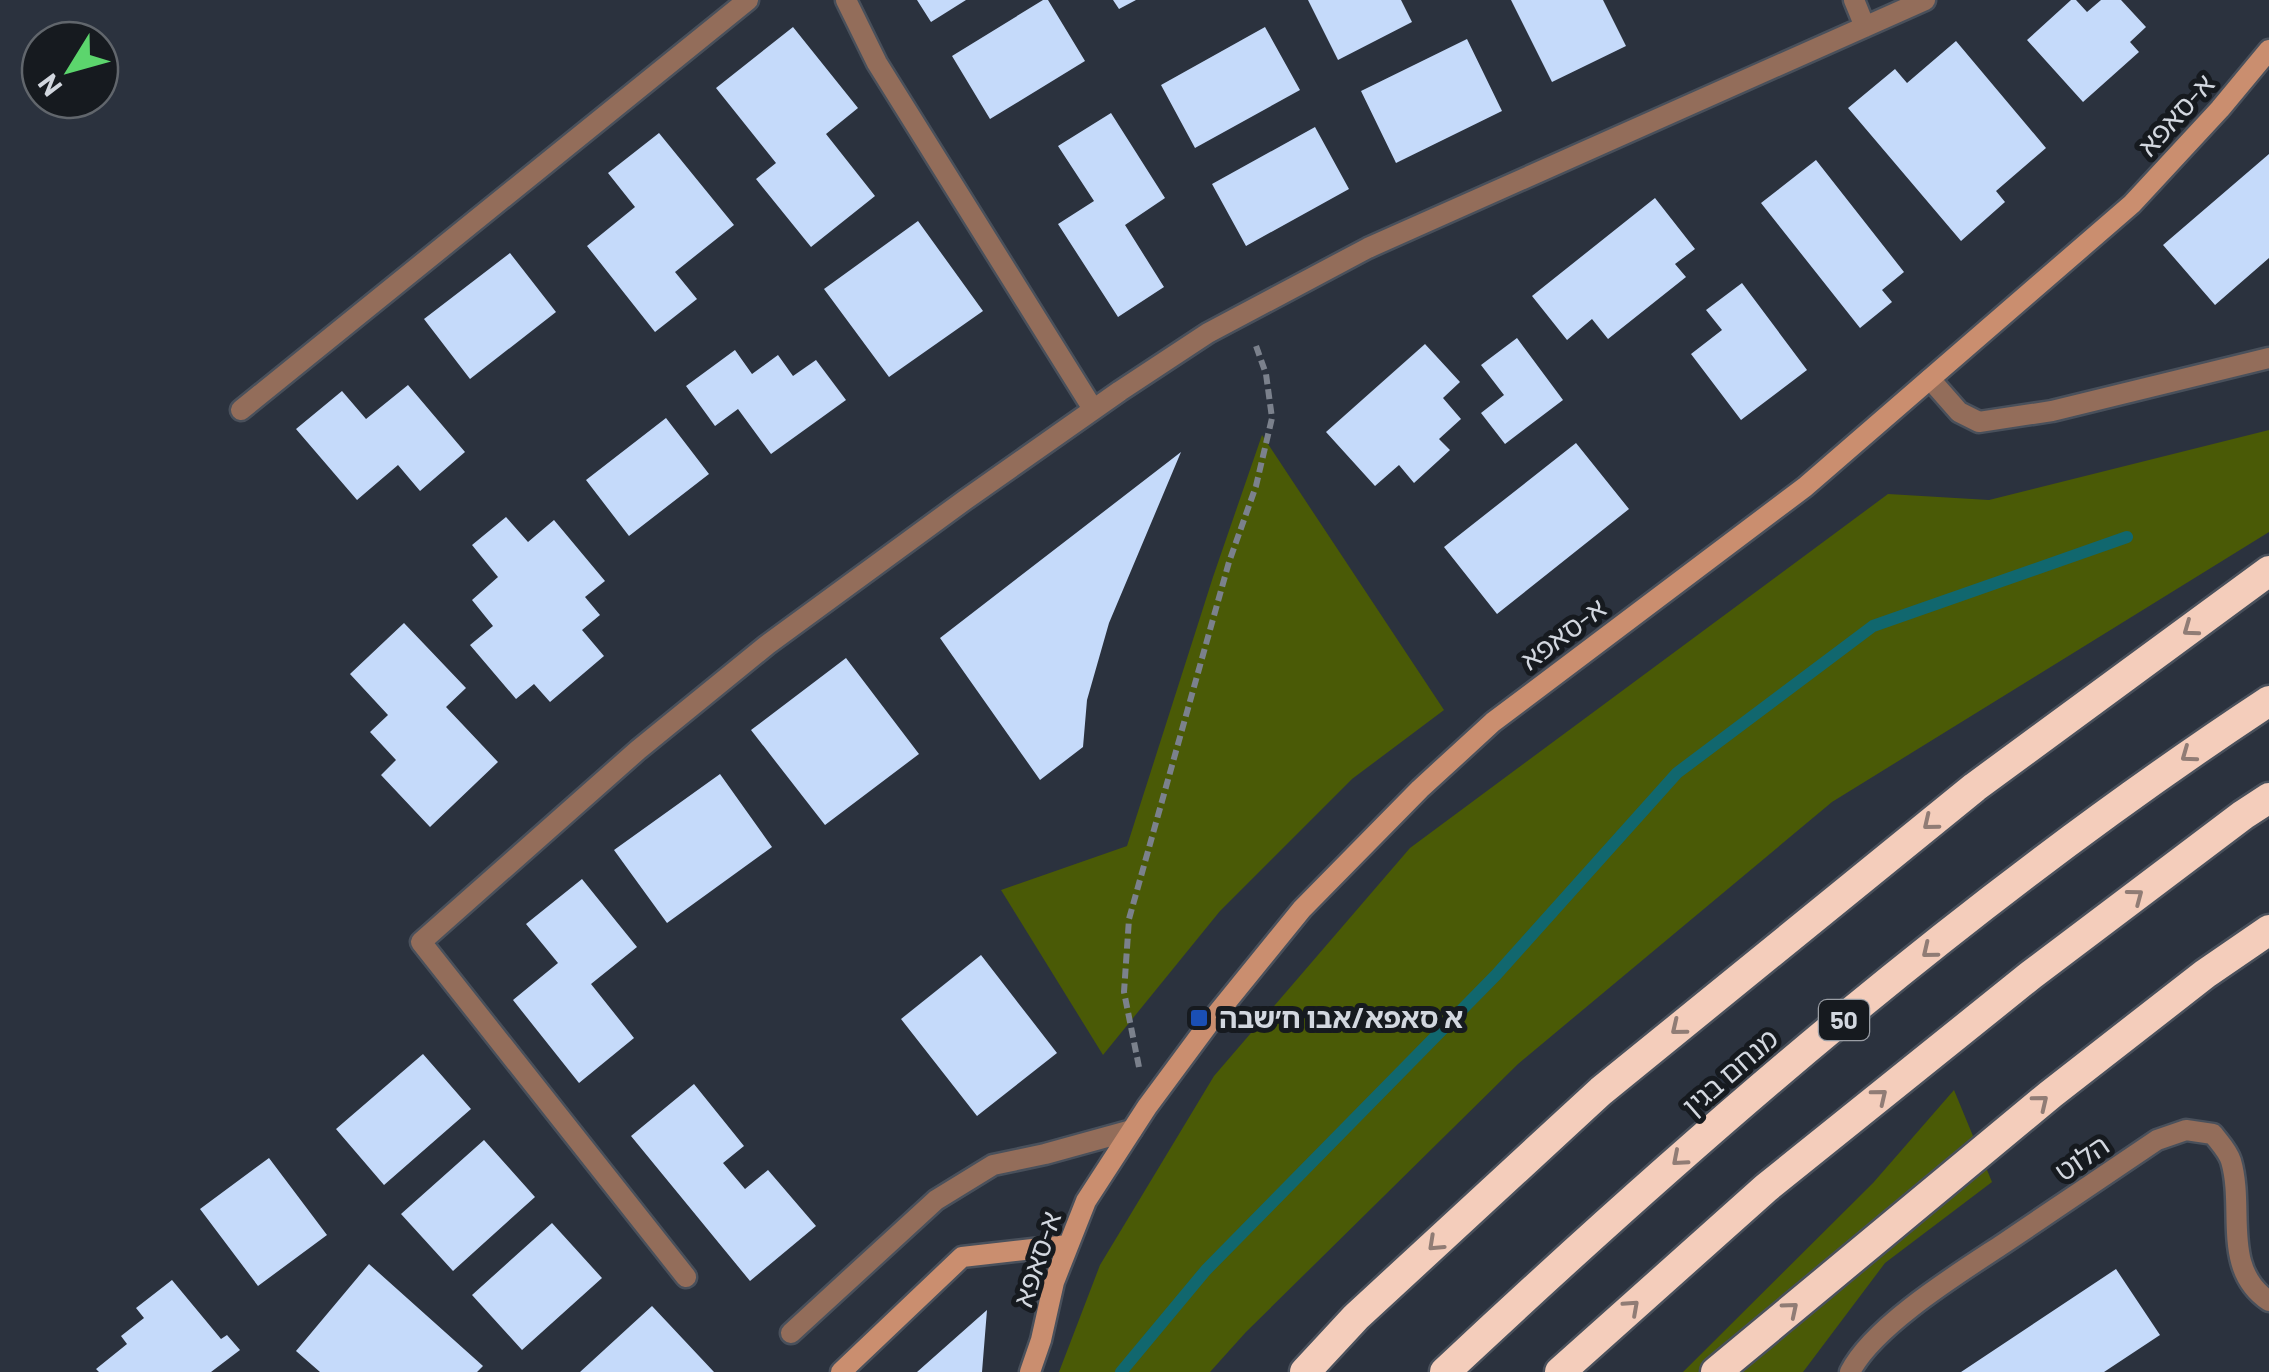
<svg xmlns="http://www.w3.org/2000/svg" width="2269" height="1372" font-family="Barlow,'Noto Sans Hebrew',sans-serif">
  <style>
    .green { fill: #4a5a06 }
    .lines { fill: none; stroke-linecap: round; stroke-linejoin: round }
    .stream { stroke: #11676e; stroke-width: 12 }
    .building { fill: #c5dafa }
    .lane-casing { stroke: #49505b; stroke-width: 25 }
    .street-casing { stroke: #49505b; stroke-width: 25 }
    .secondary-casing { stroke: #49505b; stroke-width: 25 }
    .highway-casing { stroke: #49505b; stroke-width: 35 }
    .path { stroke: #7b818c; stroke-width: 6; stroke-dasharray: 10 5; stroke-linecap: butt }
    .lane { stroke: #936d5a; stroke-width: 20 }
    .street { stroke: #936d5a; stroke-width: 20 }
    .secondary { stroke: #ca8e6f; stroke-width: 20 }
    .highway { stroke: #f4cdbb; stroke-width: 30 }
    .oneway { stroke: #907c75 }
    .transit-dot { fill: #1a4fb4; stroke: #161a1f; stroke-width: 4 }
    .labels { text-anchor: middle; stroke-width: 10; stroke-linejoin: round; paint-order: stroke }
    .shield { fill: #161a1f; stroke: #9a9ea5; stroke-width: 2.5 }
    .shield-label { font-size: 25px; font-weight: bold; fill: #d2d7df }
    .street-label { font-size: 28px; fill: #d2d7df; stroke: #161a1f }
    .poi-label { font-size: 28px; font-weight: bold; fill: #d2d7df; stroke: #161a1f; text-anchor: start }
  </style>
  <rect width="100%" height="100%" fill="#2b323e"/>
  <path class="green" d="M2269,430V532L1832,802L1518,1064L1246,1332L1210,1372H1059L1100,1265L1214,1076L1410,848L1888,494L1989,500Z
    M1262,435L1444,710L1352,779L1220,911L1103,1055L1001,890L1127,846L1213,577Z
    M1954,1090L1992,1182L1885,1263L1803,1372H1683L1873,1183Z"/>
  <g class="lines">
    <path class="stream" d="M1121,1372L1206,1270L1496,975L1677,773L1873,626L2127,537"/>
  </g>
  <path class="building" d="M917,0H966L931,22Z
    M1043,0H1048L1085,61L990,119L952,56Z
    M1113,0H1136L1119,9Z
    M1308,0H1401L1412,22L1338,60Z
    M1511,0H1603L1626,46L1552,82Z
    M2071,0H2076L2087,12L2101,0H2121L2146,27L2130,42L2139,52L2083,102L2027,40Z
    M793,27L858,108L826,134L875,196L811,247L756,179L776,163L716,88Z
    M1265,27L1300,90L1195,148L1161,85Z
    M1467,39L1502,111L1396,163L1361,91Z
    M1956,41L2046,148L1996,191L2005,202L1961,241L1848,108L1895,69L1907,83Z
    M1111,113L1165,198L1125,225L1164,287L1118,317L1058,224L1094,201L1058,146Z
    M1315,127L1349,189L1246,246L1212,184Z
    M659,133L734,225L675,272L697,299L655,332L587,246L635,207L608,173Z
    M2269,154V258L2215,305L2163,245Z
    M1816,160L1904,272L1882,290L1892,302L1860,328L1761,203Z
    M1655,198L1695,249L1675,264L1686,277L1608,339L1592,319L1567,340L1532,296Z
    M918,221L983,311L889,377L824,289Z
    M510,253L556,312L470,379L424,319Z
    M1742,283L1807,370L1741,420L1691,354L1722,330L1706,310Z
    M1517,338L1563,400L1505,444L1481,413L1504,395L1481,365Z
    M1425,344L1460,382L1443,398L1461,419L1439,439L1450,450L1414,483L1399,465L1375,486L1326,432Z
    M735,350L752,374L778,355L793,376L816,360L846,400L771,454L738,409L715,426L686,386Z
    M408,385L465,452L420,491L398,465L357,500L296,429L342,391L366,419Z
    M666,418L709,474L629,536L586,480Z
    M1576,443L1629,509L1497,614L1444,547Z
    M1181,452L1109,623L1087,700L1083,747L1040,780L940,638Z
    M506,517L528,542L554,520L605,581L585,597L600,615L582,630L604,656L550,702L534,684L516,699L470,645L493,626L472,600L498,577L472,545Z
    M404,623L466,688L446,707L498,762L430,827L381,775L396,760L370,732L388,715L350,674Z
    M846,658L919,754L825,825L751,730Z
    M720,774L772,847L667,923L614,850Z
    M582,879L637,947L591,984L634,1038L579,1083L513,1000L558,963L526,924Z
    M981,955L1057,1053L977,1116L901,1019Z
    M423,1054L471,1109L384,1185L336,1129Z
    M694,1084L744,1146L723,1163L745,1189L768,1170L816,1226L750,1281L631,1136Z
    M484,1140L535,1197L453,1271L401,1214Z
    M269,1158L327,1235L258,1286L200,1209Z
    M552,1223L602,1278L522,1350L472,1295Z
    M369,1264L483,1366L477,1372H320L296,1351Z
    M2116,1269L2160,1335L2104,1372H1961Z
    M172,1280L221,1339L227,1335L240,1350L211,1372H99L96,1369L127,1344L121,1336L144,1318L136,1308Z
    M652,1306L714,1372H580Z
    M987,1310L982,1372H917Z"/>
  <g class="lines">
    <defs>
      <path id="lane" d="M791,1333L936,1200L993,1165L1045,1154L1132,1130"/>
      <path id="street" d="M846,0L877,63L1093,409
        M1854,0L1865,27
        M1930,379L1959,412L1979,422L2052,411L2269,358
        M241,410L748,0
        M686,1277L421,942L638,750L767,645L965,500L1120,391L1208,333L1368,248L1925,0
        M1850,1372C1873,1326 1959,1273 2003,1244C2054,1209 2106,1175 2157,1140L2186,1130L2213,1134C2219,1142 2228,1151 2231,1161C2245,1209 2221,1269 2269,1301"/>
      <path id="secondary" d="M841,1372L962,1257L1068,1245
        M1030,1372L1041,1340L1054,1282L1086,1201L1147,1107L1207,1026L1302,909L1420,789L1493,722L1805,487L2132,204L2220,109L2269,50"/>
      <path id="highway" d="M1305,1372L1356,1317L1601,1091L1975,787L2269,571
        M1445,1372C1703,1130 1973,896 2269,701
        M1560,1372L1766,1188L2031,975L2243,815L2269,798
        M1716,1372L2051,1094L2205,974L2269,930"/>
    </defs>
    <use href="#lane" class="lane-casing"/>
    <use href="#street" class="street-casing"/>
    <use href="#secondary" class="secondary-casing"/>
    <use href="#highway" class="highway-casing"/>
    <path class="path" d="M1139,1067L1124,992L1129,919L1229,562L1256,486L1272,418L1266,374L1255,343"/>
    <use href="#lane" class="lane"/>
    <use href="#street" class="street"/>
    <use href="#secondary" class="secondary"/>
    <use href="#highway" class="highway"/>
  </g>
  <defs><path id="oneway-chevron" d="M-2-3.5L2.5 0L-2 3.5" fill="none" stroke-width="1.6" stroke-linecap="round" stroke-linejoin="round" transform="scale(2.5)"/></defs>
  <g class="oneway">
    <use href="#oneway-chevron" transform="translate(2190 629) rotate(144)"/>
    <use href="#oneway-chevron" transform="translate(2188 755) rotate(144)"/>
    <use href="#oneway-chevron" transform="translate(1930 823) rotate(141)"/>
    <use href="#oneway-chevron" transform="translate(2136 896) rotate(-37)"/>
    <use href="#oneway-chevron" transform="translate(1929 951) rotate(141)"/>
    <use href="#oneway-chevron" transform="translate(1678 1028) rotate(141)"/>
    <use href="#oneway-chevron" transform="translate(1880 1096) rotate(-39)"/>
    <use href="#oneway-chevron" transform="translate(2041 1102) rotate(-39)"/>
    <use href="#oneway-chevron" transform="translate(1679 1159) rotate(139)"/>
    <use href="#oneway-chevron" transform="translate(1435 1244) rotate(137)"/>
    <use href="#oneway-chevron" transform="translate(1632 1307) rotate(-42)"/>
    <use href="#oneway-chevron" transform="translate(1791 1309) rotate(-40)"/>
  </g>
  <rect class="transit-dot" x="1189" y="1008" width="20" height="20" rx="5"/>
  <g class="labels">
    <rect class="shield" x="1819" y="1000" width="50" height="40" rx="8"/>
    <g class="shield-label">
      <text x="1844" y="1029">50</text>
    </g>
    <g class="street-label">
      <text transform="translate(2176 115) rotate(-48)" y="10">א-סאפא</text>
      <text transform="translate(1563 634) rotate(-37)" y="10">א-סאפא</text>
      <text transform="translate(1730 1072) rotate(-41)" y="10">מנחם בגין</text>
      <text transform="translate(2082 1158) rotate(-34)" y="10">הלוט</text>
      <text transform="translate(1037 1259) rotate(-72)" y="10">א-סאפא</text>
    </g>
    <g class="poi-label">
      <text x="1219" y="1028">א סאפא/אבו ח׳שבה</text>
    </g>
  </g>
  <g transform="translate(70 70) rotate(233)"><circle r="48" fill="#161a1f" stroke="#61666c" stroke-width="2.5"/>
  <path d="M0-8L18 38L0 25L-18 38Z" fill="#5cd56d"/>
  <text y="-15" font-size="28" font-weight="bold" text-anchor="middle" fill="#d2d7df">N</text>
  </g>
</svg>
